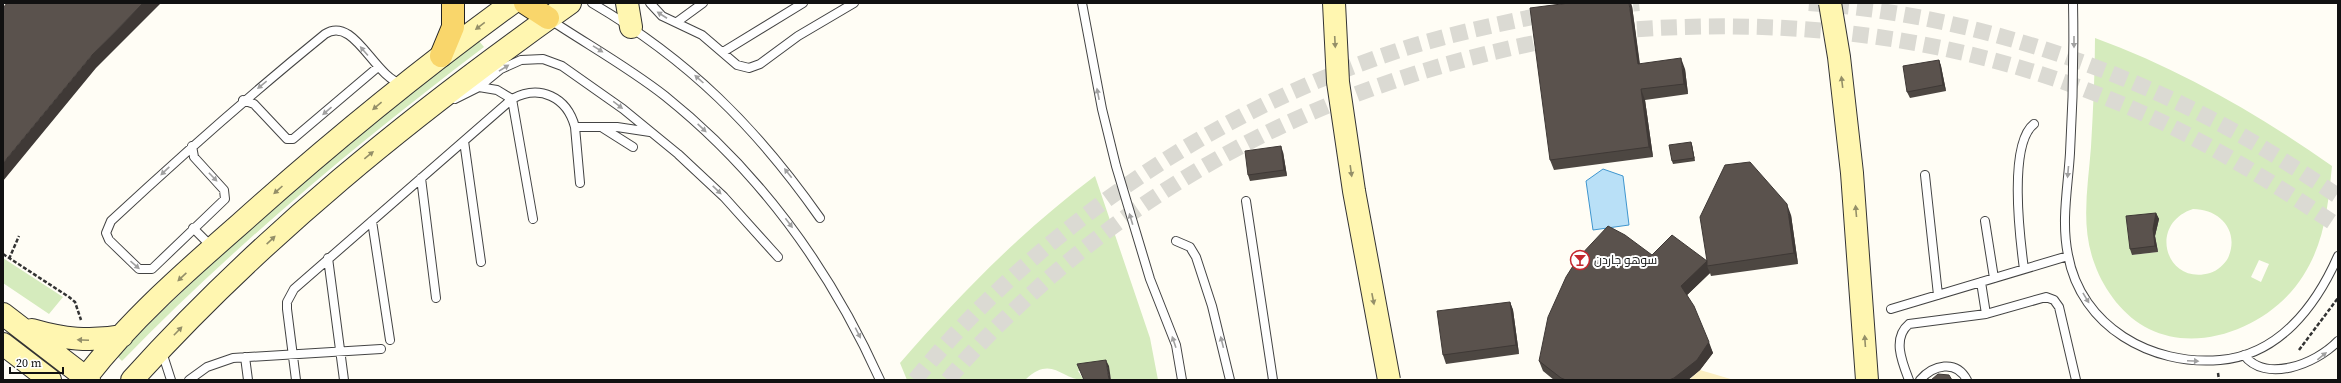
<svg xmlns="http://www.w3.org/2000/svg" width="2341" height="383" font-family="'Source Serif 4',Cairo,serif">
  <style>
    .green { fill: #d5ebbd; fill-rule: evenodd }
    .sand { fill: #fbeec1 }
    .water { fill: #b9e0f7; stroke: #3f96cf }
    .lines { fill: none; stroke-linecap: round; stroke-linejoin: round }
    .street-tunnel { stroke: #dbdad3; stroke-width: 16; stroke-dasharray: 16 8; stroke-linecap: butt }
    .lane-casing { stroke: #444; stroke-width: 10 }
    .secondary-casing { stroke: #333; stroke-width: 24 }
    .primary-casing { stroke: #222; stroke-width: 24 }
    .path { stroke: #333; stroke-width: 2.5; stroke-dasharray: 4 2; stroke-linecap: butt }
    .lane { stroke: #fff; stroke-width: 8 }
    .secondary { stroke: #fff6b0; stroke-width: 22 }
    .primary { stroke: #f9d66b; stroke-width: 22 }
    .secondary-bridge-casing { stroke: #333; stroke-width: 24; stroke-linecap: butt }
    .secondary-bridge { stroke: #fff6b0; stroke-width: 22 }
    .wall { fill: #4d4742 }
    .shaded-wall { fill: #3f3936 }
    .building { fill: #5a524d; stroke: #3f3936 }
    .oneway { fill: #a0a0a0 }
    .oneway2 { fill: #948f68 }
    .labels { text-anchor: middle; stroke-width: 4; stroke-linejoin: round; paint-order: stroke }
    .poi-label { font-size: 12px; fill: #111; stroke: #fff; text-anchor: start }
  </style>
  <rect width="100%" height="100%" fill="#fffdf5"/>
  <path class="green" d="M2095,38C2180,69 2258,114 2332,166C2328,205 2325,242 2303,276C2273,324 2202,355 2149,329C2124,317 2104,290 2095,265C2080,227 2088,187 2091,147C2093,111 2095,74 2095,38ZM2193,209C2220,209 2240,231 2228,258C2225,264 2217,271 2210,273C2166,286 2147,224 2193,209ZM2159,219L2155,236L2158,252L2132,255L2129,223ZM2259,260L2269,264L2261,282L2251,277Z
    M479,41L484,47C356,144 234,246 122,361L117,356C231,240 350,139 479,41Z
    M1095,176L1150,338L1158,380H1111L1108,366L1078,371L1084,380C1061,380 1052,354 1025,380H907L900,363C961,293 1021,232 1095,176Z
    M3,258L63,297L49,314L3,283Z"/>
  <path class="sand" d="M1700,370L1734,380H1689Z"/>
  <path class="water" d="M1603,169L1623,176L1629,225L1593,230L1586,181Z"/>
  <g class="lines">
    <path class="street-tunnel" d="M1809,3C1952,13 2094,57 2219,123C2260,145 2299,170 2338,196
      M1609,6L1639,3
      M1613,31C1806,15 1986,39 2162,122C2224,152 2281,188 2338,226
      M915,380C1042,225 1215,109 1406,48C1454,33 1503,23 1552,13
      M948,380C976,346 1008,315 1040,286C1187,154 1362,75 1555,39"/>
    <defs>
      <path id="lane" d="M592,3C689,60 756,127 820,218
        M650,3L662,16L702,35L737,65L749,68L760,64L798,36L854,3
        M1082,3L1102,109L1116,166L1150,279L1176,345L1182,380
        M2073,3C2074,53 2073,103 2070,153C2068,187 2061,221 2068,255C2081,327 2152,366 2220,360C2279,355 2316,306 2338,256
        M549,19C588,45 628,67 665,96C760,172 830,269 880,380
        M677,22L703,3
        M723,52L803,3
        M479,87L497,90L512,99L533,219
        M455,99L479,87L501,69L521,60L543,59L562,66L623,109L678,154L724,197L778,257
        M243,100L254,104L287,139H293L378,67
        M575,127H617L650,132
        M603,128L633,147
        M464,141L481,262
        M192,146L194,157L224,190L225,199L152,269H139L109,240L106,233L111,221C181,156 251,94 325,34C354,15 374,77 402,84
        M1925,175L1938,295
        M421,178L436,298
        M1246,201L1273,380
        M372,221L390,340
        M1985,221L1994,278
        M193,228L212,247
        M1176,241L1190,247L1196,257L1212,306L1230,380
        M328,258L344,380
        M2024,269C2020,239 2008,144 2034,124
        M1981,282L1986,314
        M1891,309L2068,256
        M162,352L171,380
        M2244,355C2265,383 2315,365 2338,341
        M245,357L248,380
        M189,380L207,367L233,358L381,349
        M296,380L287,309V302L294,289L512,99C540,84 567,97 575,127L580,183
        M1909,380C1902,362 1892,338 1909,324L1986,314L2046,297L2054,300L2059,307L2076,380
        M1920,380C1933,365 1956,359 1967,380"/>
      <path id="secondary" d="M627,3L631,27
        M3,314L89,380
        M32,330C63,339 90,342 122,336
        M3,344L50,380
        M84,380C128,322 185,272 240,224C327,146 417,72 512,3
        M132,380C262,236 412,115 570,3"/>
      <path id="primary" d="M525,3L548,18
        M441,56L453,27V3"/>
    </defs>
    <use href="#lane" class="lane-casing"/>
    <use href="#secondary" class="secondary-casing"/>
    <use href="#primary" class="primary-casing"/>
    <path class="path" d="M3,254L69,297L75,302L81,320
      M9,259L19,236
      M2299,350L2338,298
      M2218,373L2219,380"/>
    <use href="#lane" class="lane"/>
    <use href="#secondary" class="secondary"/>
    <use href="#primary" class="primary"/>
    <defs>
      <path id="secondary-bridge" d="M1334,3L1338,82L1354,191L1389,380
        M1830,3L1839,57L1852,173L1867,380"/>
    </defs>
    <use href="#secondary-bridge" class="secondary-bridge-casing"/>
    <use href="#secondary-bridge" class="secondary-bridge"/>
  </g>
  <path class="wall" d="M1632,6L1640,64L1685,69L1688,94L1645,100L1653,157L1554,170L1550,160Z
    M1939,60L1941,66L1946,91L1910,98L1907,92Z
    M1691,142L1692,145L1695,161L1673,164L1672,161Z
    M1283,152L1287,176L1250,181L1248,175Z
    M2156,213L2159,219L2155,236L2158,252L2132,255L2130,249Z
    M1791,215L1798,264L1711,276L1710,273L1687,295L1713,353L1700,370L1688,380H1554L1543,371L1539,361L1652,255L1707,261Z
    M1510,302L1513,310L1519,354L1446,364L1443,355Z"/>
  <path class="shaded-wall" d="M143,3H161L96,68L3,181V163L92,55Z
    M1629,3H1631L1632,6L1641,75L1638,64Z
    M1681,58L1685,69L1688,94L1684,84Z
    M1939,60L1941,66L1946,91L1943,85Z
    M1641,89L1645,100L1653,157L1649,147Z
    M1691,142L1692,145L1695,161L1694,158Z
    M1281,146L1283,152L1287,176L1284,170Z
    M1787,204L1791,215L1798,264L1794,253Z
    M2156,213L2159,219L2155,236L2158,252L2155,246L2153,229Z
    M1707,261V266L1710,273L1685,297L1681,286Z
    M1510,302L1513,310L1519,354L1516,345Z
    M1709,342L1713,353L1700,370L1688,380H1675L1674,378Z
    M1106,360L1109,366L1111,380H1109Z"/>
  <path class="building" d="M7,3H143L92,55L3,163V8Z
    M1569,3H1629L1638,64L1681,58L1684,84L1641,89L1649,147L1550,160L1530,8Z
    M1939,60L1943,85L1907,92L1903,66Z
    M1691,142L1694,158L1672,161L1669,145Z
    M1281,146L1284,170L1248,175L1245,151Z
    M1750,162L1787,204L1794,253L1707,266V261L1681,286L1694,306L1709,342L1697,360L1674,378L1669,380H1566L1561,378L1539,361L1548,317L1566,277L1578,258L1608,226L1625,235L1652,255L1672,235L1707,261L1700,217L1725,165Z
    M2156,213L2153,229L2155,246L2130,249L2126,216Z
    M1510,302L1516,345L1443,355L1437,311Z
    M1106,360L1109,380H1084L1077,364Z
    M1938,374L1949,375L1952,380H1931Z"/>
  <defs><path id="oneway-solid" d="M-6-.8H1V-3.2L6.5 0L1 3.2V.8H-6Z"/></defs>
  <g class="oneway">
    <use href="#oneway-solid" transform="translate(662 15) rotate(-147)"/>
    <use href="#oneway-solid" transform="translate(2074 42) rotate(90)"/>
    <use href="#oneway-solid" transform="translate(598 49) rotate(32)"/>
    <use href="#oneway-solid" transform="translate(364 51) rotate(-131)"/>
    <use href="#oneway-solid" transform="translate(504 68) rotate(-32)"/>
    <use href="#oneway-solid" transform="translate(699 79) rotate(-138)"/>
    <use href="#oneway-solid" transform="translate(262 85) rotate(141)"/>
    <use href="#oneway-solid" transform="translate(1098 94) rotate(-101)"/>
    <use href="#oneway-solid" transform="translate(618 105) rotate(37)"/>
    <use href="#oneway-solid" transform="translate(327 111) rotate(139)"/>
    <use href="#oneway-solid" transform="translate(702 128) rotate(43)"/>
    <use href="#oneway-solid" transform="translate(165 171) rotate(137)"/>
    <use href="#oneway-solid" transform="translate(2068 172) rotate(95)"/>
    <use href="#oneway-solid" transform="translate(788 173) rotate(-128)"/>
    <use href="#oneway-solid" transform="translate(213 177) rotate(46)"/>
    <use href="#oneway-solid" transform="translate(717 190) rotate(44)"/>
    <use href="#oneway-solid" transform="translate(1131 219) rotate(-107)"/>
    <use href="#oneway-solid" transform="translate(789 223) rotate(53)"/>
    <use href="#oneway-solid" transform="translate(135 265) rotate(41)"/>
    <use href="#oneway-solid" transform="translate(2086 298) rotate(59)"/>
    <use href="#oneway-solid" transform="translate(858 333) rotate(63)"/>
    <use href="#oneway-solid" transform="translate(1174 342) rotate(-109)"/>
    <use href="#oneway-solid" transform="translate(1222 342) rotate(-104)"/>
    <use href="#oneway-solid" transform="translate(2322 356) rotate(-39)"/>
    <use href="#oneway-solid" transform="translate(2193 361) rotate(3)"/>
  </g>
  <g class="oneway2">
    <use href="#oneway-solid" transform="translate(480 26) rotate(143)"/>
    <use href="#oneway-solid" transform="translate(1335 42) rotate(87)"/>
    <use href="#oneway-solid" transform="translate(1842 82) rotate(-97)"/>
    <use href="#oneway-solid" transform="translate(377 106) rotate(140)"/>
    <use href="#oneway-solid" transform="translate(369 155) rotate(-39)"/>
    <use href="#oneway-solid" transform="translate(1351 171) rotate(82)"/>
    <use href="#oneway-solid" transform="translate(278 190) rotate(138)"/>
    <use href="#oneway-solid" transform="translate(1856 211) rotate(-95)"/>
    <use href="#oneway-solid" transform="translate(271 240) rotate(-43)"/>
    <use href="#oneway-solid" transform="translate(182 277) rotate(137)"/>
    <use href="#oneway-solid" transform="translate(1373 299) rotate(79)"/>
    <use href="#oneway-solid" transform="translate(178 331) rotate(-46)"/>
    <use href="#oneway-solid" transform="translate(83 340) rotate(-178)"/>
    <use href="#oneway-solid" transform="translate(1865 341) rotate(-94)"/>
  </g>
  <defs>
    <symbol id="bar-ring" viewBox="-11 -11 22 22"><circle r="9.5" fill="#fff" stroke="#c4262e" stroke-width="1.5"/><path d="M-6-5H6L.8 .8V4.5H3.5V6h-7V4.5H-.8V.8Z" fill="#c4262e"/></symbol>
  </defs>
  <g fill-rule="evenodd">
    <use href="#bar-ring" x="1569" y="249" width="22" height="22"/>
  </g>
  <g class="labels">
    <g class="poi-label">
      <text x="1594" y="264">سوهو جاردن</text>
    </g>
  </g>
  <rect width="2341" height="383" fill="none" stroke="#111111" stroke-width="8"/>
  <path d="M10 367v6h53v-6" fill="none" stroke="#111111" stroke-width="2"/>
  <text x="16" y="367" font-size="12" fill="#111111" stroke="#ffffff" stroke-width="3" paint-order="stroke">20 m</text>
</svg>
